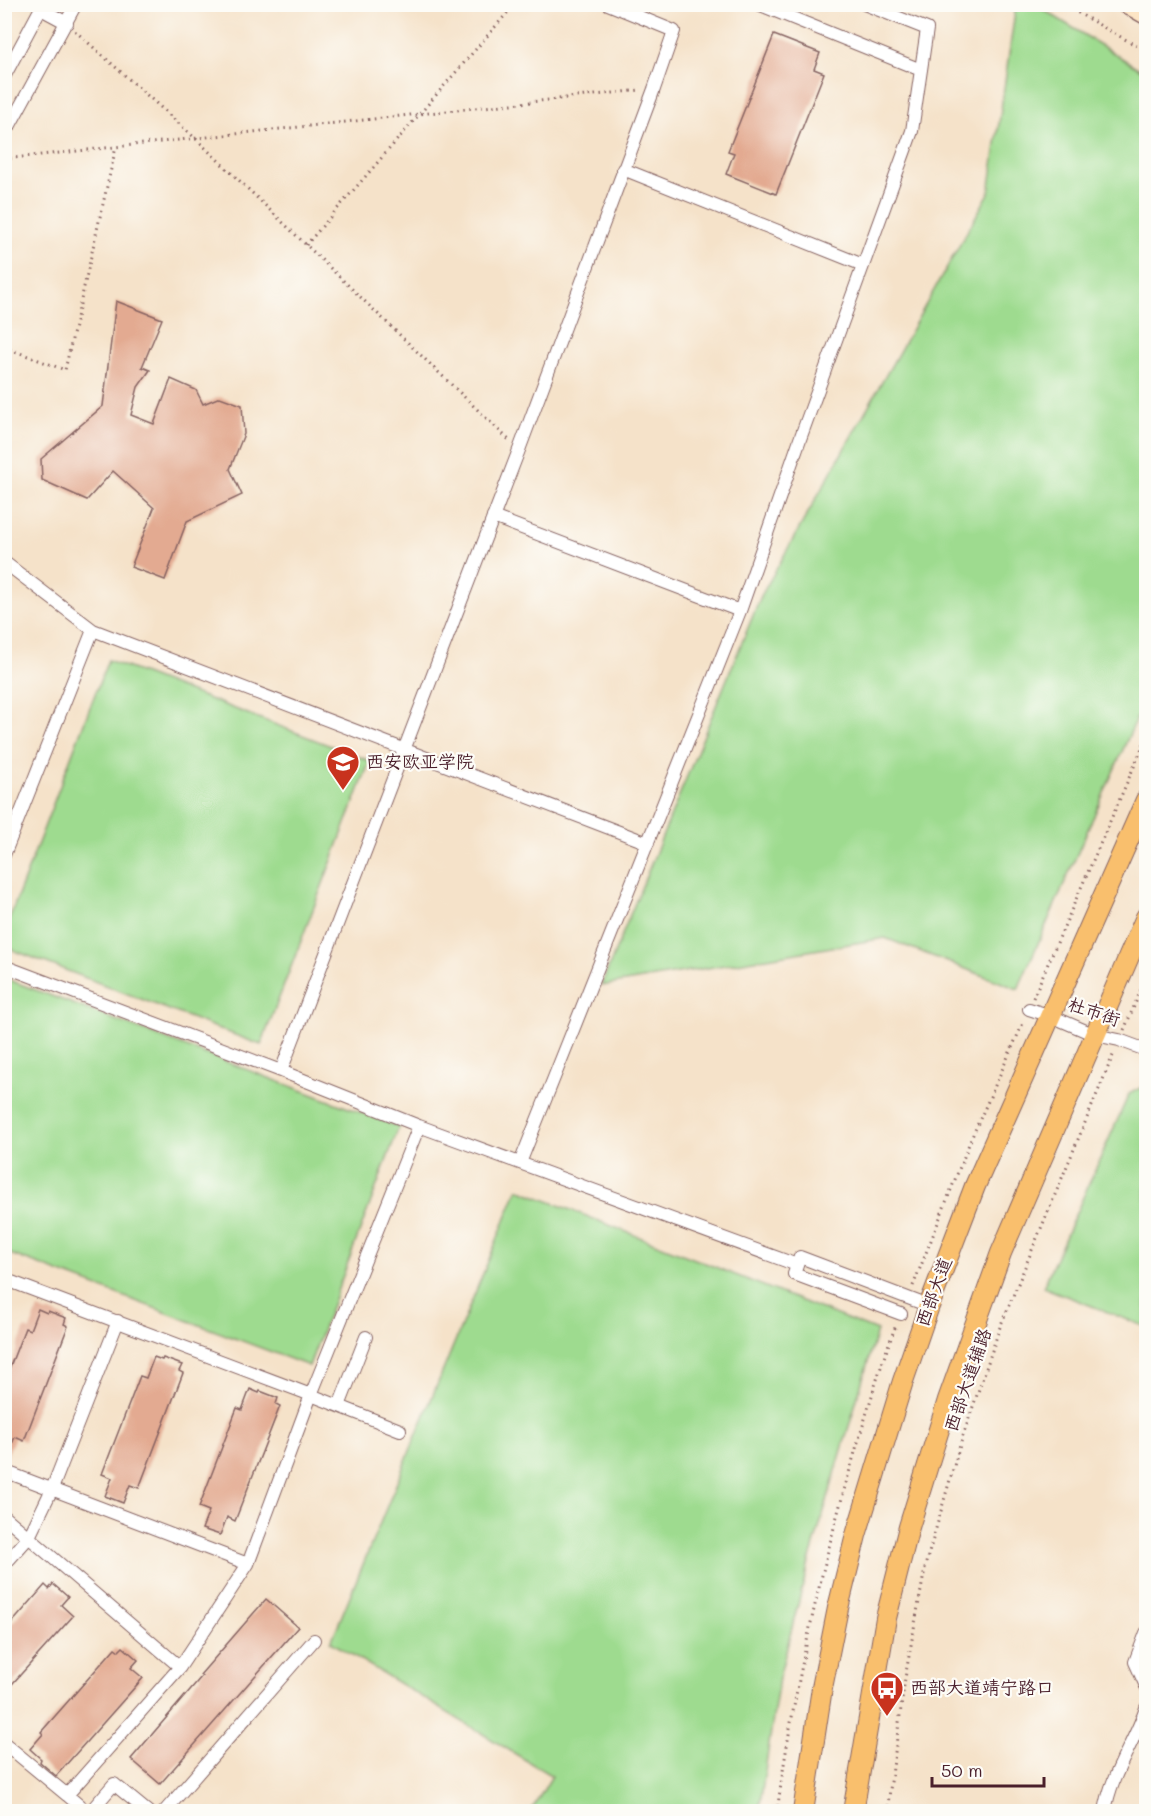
<svg xmlns="http://www.w3.org/2000/svg" width="1151" height="1816" font-family="Mali,'LXGW WenKai TC',sans-serif">
  <style>
    .green { fill: #9edb8f; stroke: #747d5d; stroke-width: 1.5 }
    .building { fill: #e3aa91 }
    .lines { fill: none; stroke-linecap: round; stroke-linejoin: round }
    .minor-casing { stroke: #866362; stroke-width: 14 }
    .secondary-casing { stroke: #866362; stroke-width: 19 }
    .primary-casing { stroke: #866362; stroke-width: 22 }
    .path { stroke: #866362; stroke-width: 3; stroke-dasharray: 1.5 4.5; stroke-linecap: butt }
    .minor { stroke: #fff; stroke-width: 12 }
    .secondary { stroke: #fde5c5; stroke-width: 16 }
    .primary { stroke: #f9bf6d; stroke-width: 20 }
    .labels { text-anchor: middle; stroke-width: 4.5; stroke-linejoin: round; paint-order: stroke }
    .poi-label { font-size: 18px; fill: #4a1f2b; stroke: #fdfcf7; text-anchor: start }
    .street-label { font-size: 18px; fill: #4a1f2b; stroke: #fdfcf7 }
  </style>
  <rect width="100%" height="100%" fill="#fdfcf7"/>
  <filter id="ink" filterUnits="userSpaceOnUse"><feTurbulence type="fractalNoise" baseFrequency=".0167" numOctaves="2"/><feDisplacementMap in="SourceGraphic" scale="12" xChannelSelector="R" yChannelSelector="G"/><feConvolveMatrix kernelMatrix="1 2 1 2 8 2 1 2 1" color-interpolation-filters="sRGB"/></filter>
  <filter id="wash" filterUnits="userSpaceOnUse"><feTurbulence type="fractalNoise" baseFrequency=".008" numOctaves="4" result="noise"/><feDisplacementMap in="SourceGraphic" scale="24" xChannelSelector="R" yChannelSelector="G"/><feGaussianBlur stdDeviation="1.35" result="paint"/><feColorMatrix in="noise" values="0 0 0 0 0 0 0 0 0 0 0 0 0 0 0 0 0 1.4 0 .05"/><feComposite in="paint" operator="in"/></filter>
  <g filter="url(#wash)">
    <rect width="100%" height="100%" fill="#f5e2c9"/>
    <path class="green" d="M1016,5H1036L1146,73V697L1018,989L885,938L601,986L761,596L989,193Z
      M108,660L370,761L261,1045L5,947V930Z
      M4,978L399,1127L309,1366L5,1252Z
      M1146,1085V1327L1043,1287L1129,1094Z
      M518,1189L877,1331L809,1562L779,1678L759,1811H531L552,1776L331,1642Z"/>
    <g id="blocks">
      <path class="building" d="M774,35L820,53L814,69L824,73L776,194L726,174L734,153L728,151Z
        M116,301L162,319L142,367L150,370L138,387L131,415L154,424L171,379L196,390L203,404L220,397L242,405L244,434L230,469L242,495L187,521L165,580L131,567L154,508L113,471L87,500L42,480L41,459L103,406Z
        M38,1309L47,1313L48,1311L66,1318L64,1324L68,1326L24,1441L15,1437L4,1462V1382L25,1328L30,1330Z
        M154,1357L162,1360L163,1358L182,1365L179,1371L183,1373L139,1488L130,1485L123,1503L105,1496L112,1478L102,1474L140,1376L146,1378Z
        M250,1389L259,1393L260,1391L278,1398L276,1404L280,1406L235,1521L227,1517L220,1535L202,1529L209,1511L199,1507L237,1408L242,1410Z
        M53,1584L68,1597L61,1605L73,1616L4,1693V1632L45,1585L49,1589Z
        M266,1599L298,1627L160,1784L131,1759L202,1676L200,1675Z
        M123,1647L138,1660L131,1668L143,1678L56,1776L40,1762L41,1759L30,1749L43,1734L41,1732L115,1648L119,1651Z"/>
    </g>
  </g>
  <g filter="url(#ink)">
    <use href="#blocks" fill-opacity="0" stroke="#866362" stroke-width="1.5"/>
    <g class="lines">
      <defs>
        <path id="minor" d="M758,4L921,70
          M41,9L67,23
          M4,77L43,4
          M4,136L76,4
          M623,169L863,265
          M493,517L740,611L800,439L912,131L927,29L864,4
          M4,562L93,630L4,855
          M93,630L648,843
          M4,966L281,1071L419,1126L797,1265
          M1029,1009L1051,1016L1095,1035L1119,1040L1146,1050
          M281,1071L519,450L654,89L674,31L608,4
          M520,1163L740,611
          M4,1279L311,1395L419,1126
          M901,1314L794,1274L800,1257L929,1306
          M339,1406L366,1337
          M4,1471L248,1564
          M4,1516L180,1667
          M4,1565L29,1537L52,1489L118,1321
          M1146,1633L1135,1662L1146,1686
          M4,1743L67,1795L180,1667L248,1564L311,1395L400,1430
          M67,1795L87,1812
          M90,1812L114,1784L148,1812
          M164,1812L314,1640
          M1105,1812C1110,1775 1135,1742 1146,1708"/>
        <path id="secondary" d="M1125,4L1146,16"/>
        <path id="primary" d="M803,1812L822,1688L838,1608L856,1535L903,1381L929,1306L975,1186L1146,800
          M853,1812L886,1618L909,1527L948,1400L1001,1253L1146,917"/>
      </defs>
      <use href="#minor" class="minor-casing"/>
      <use href="#secondary" class="secondary-casing"/>
      <use href="#primary" class="primary-casing"/>
      <path class="path" d="M1062,4L1146,51
        M75,31L195,138L509,440
        M4,159L641,90
        M306,245L515,4
        M4,347L65,370L116,147
        M1033,998L1146,739
        M1124,1030L1146,978
        M913,1286L971,1139L1024,1021
        M777,1812C794,1687 822,1563 858,1442C870,1403 881,1363 896,1325
        M887,1812L905,1678L926,1563L960,1445L1000,1327L1114,1053"/>
      <use href="#minor" class="minor"/>
      <use href="#secondary" class="secondary"/>
      <use href="#primary" class="primary"/>
    </g>
  </g>
  <defs>
    <symbol id="university-pin" viewBox="-11 -11 22 30"><path d="M0 17L-7.5 6A9.5 9.5 0 1 1 7.5 6Z" fill="#c8321e" stroke="#fdfcf7"/><path d="M0-5L7-2L0 1L-7-2ZM-4 1L0 2.5L4 1V4Q0 6-4 4Z" fill="#fff"/></symbol>
    <symbol id="bus-pin" viewBox="-11 -11 22 30"><path d="M0 17L-7.5 6A9.5 9.5 0 1 1 7.5 6Z" fill="#c8321e" stroke="#fdfcf7"/><path d="M-5-6H5V4H4V6H2V4H-2V6H-4V4H-5ZM-3.5-4V0h7V-4ZM-3.5 1.2v1.5H-2V1.2ZM2 1.2v1.5H3.5V1.2Z" fill="#fff"/></symbol>
  </defs>
  <g fill-rule="evenodd">
    <use href="#university-pin" x="324" y="743" width="38" height="52"/>
    <use href="#bus-pin" x="868" y="1669" width="38" height="52"/>
  </g>
  <g class="labels">
    <g class="poi-label">
      <text x="366" y="768">西安欧亚学院</text>
      <text x="910" y="1694">西部大道靖宁路口</text>
    </g>
    <g class="street-label">
      <text transform="translate(1094 1012) rotate(19)" y="6">杜市街</text>
      <text transform="translate(934 1292) rotate(-70)" y="6">西部大道</text>
      <text transform="translate(968 1380) rotate(-71)" y="6">西部大道辅路</text>
    </g>
  </g>
  <rect width="1151" height="1816" fill="none" stroke="#fdfcf7" stroke-width="24"/>
  <path d="M932 1777v9h112v-9" fill="none" stroke="#4a1f2b" stroke-width="3"/>
  <text x="941" y="1777" font-size="18" fill="#4a1f2b" stroke="#fdfcf7" stroke-width="4.5" paint-order="stroke">50 m</text>
</svg>
